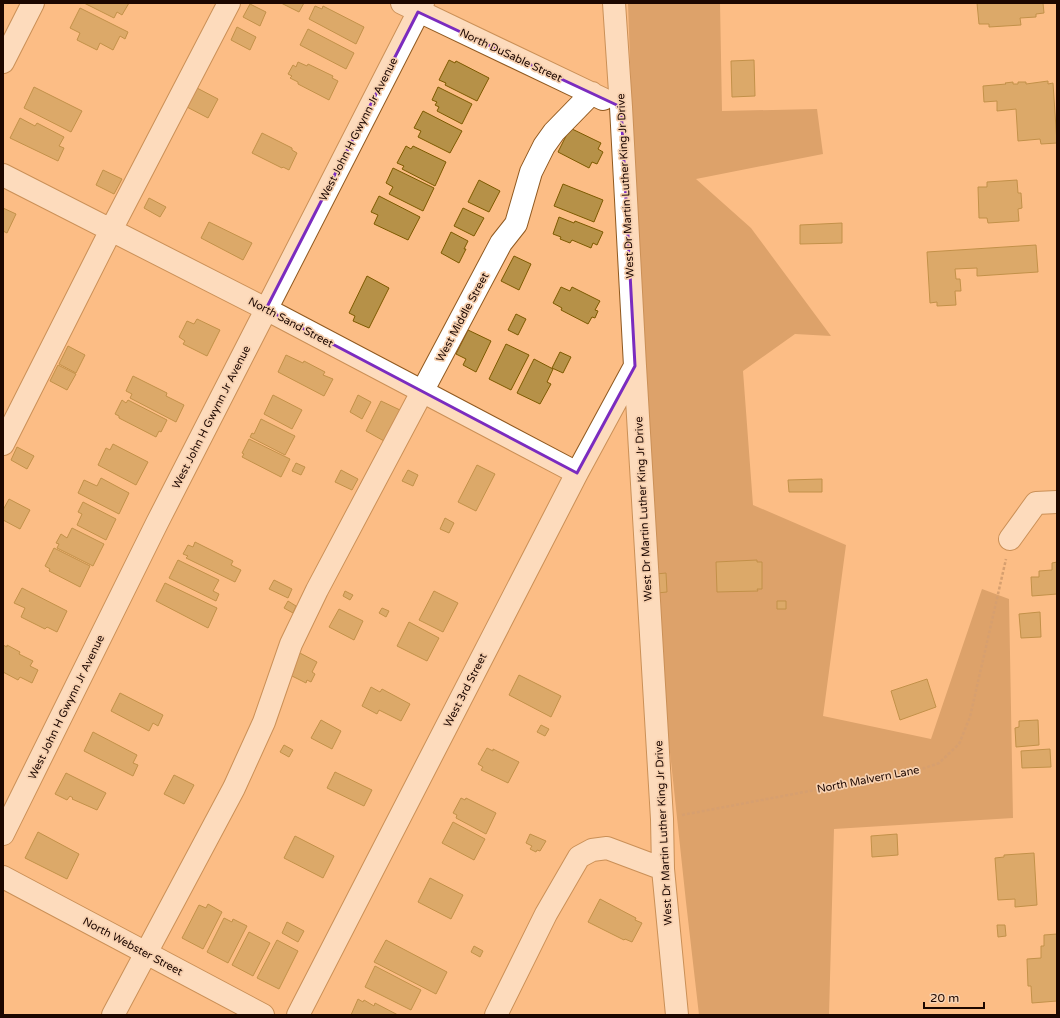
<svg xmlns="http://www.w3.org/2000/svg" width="1060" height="1018" font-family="'Varela Round',sans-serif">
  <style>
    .forest { fill: #b8804b }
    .building { fill: #b69148; stroke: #7d5a00 }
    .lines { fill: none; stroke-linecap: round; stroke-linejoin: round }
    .minor-casing { stroke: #90591f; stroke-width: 24 }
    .path { stroke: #aa7b54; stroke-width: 2.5; stroke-dasharray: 3 2; stroke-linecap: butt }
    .minor { stroke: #fff; stroke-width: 22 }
    .marked { fill: none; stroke: #7b2cbf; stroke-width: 3; stroke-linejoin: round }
    .labels { text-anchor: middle; stroke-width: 3.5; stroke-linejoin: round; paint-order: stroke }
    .street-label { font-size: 11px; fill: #1c0700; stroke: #f7d1b0 }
  </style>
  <rect width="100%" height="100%" fill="#fcbd85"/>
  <path class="forest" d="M628,3H720L722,111L817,109L823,154L696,179L751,228L831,336L795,334L743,371L753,505L846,545L823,716L931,739L982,589L1009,599L1013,818L834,829L829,1015H699L686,902L646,527Z"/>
  <path class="building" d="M84,3H129L122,15L117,12L114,18Z
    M281,3H304L299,12Z
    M977,3H1043L1044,13L1036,14V17L1020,18L1021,25L989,27V24H979Z
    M250,4L266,12L260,26L243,17Z
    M315,6L322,9L323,6L364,27L356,44L309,19Z
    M80,8L128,32L125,39L120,36L113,50L100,43L97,50L77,40L80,33L70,28Z
    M237,27L256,37L250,50L231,40Z
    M308,29L354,53L346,69L300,45Z
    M449,60L455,63L456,61L489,78L477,101L445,85L446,83L439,80Z
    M754,60L755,96L732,97L731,61Z
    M298,62L307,66L308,64L333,76L332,78L338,81L329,100L298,84V82L290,78L292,76L288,74L293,65L296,67Z
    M1048,81V84L1053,83L1057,143L1041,144L1040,139L1018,141L1016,109L997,111V101L984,102L983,86L1006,84L1005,83L1013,82V84H1018V82H1026V84Z
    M34,87L82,111L71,132L24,108Z
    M438,87L472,104L462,124L437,111L439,107L435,105L437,102L432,100Z
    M197,88L218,99L208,118L187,107Z
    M423,111L462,131L450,153L418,137L421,131L414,128Z
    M20,118L35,126L37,123L64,137L59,146L64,148L58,161L10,138Z
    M570,128L601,143L598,149L603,152L597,164L592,162L589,168L558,152Z
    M262,133L292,148V150L297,153L289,170L283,167L282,168L252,153Z
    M406,146L411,149L413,146L446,162L435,186L402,169L404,166L397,163Z
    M393,168L434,188L423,211L389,194L393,187L386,183Z
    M103,170L122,179L114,194L96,185Z
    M479,180L500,191L489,212L468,202Z
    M1017,180L1018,193H1021L1022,208L1018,209L1019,221L988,223L987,218H979L978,187H987V182Z
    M563,184L603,200L594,222L554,206Z
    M379,196L420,217L408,240L374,224L378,215L371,212Z
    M149,198L166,207L160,217L144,208Z
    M3,208L16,214L7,233L3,231Z
    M463,208L484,218L474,236L454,226Z
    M559,217L574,223L575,221L603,232L597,245L593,243L591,248L572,240L570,243L560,239L561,237L553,234Z
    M209,222L252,243L243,260L201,238Z
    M842,223V243L800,244V225Z
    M451,232L468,241L464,249H466L459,263L441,253Z
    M1036,245L1038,272L977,276V268L955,269L956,279H960L961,291H955L956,305L937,306V302L930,303L927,252Z
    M514,256L531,264L519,290L501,281Z
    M367,276L389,288L369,328L353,321L355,316L349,313Z
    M561,287L570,291L572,287L600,301L595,310L598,311L595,318L592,317L588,324L561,310L562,308L553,303Z
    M516,314L526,319L518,335L508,330Z
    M197,319L220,330L207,356L183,344L185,341L179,337L187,321L194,324Z
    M468,330L491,341L476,372L463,365L466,359L456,354Z
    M506,344L529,355L511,390L489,379Z
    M68,346L85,355L76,373L59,364Z
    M560,352L571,357L563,373L552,368Z
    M286,355L303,363L304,361L325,372L323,375L333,379L324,396L278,372Z
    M534,359L553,369L547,382L551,384L540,404L517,393Z
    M58,365L76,374L67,390L50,381Z
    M133,376L167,393L166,396L184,405L176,422L130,398L132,394L126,391Z
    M273,395L302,410L292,429L264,414Z
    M358,395L371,402L362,419L350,412Z
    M122,400L126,403L128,400L167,420L161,432L159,431L156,437L119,418V416L115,414Z
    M381,401L400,410L384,441L366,431Z
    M261,419L295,436L285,455L250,437L252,433L254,434Z
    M249,439L290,459L281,477L242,457L244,454L242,453Z
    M113,444L148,462L136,485L98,465L106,448L110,450Z
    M17,447L34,456L27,469L11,460Z
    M296,463L305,467L301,475L292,471Z
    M477,465L495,474L476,511L458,502Z
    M341,470L358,479L352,490L335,482Z
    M408,470L418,475L413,486L402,481Z
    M101,478L129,493L119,514L78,493L84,480L97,486Z
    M822,479V492H789L788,480Z
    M9,499L30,510L20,529L3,520V510Z
    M83,502L116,519L106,540L77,525L82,514L78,512Z
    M445,518L454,523L449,533L440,529Z
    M72,528L104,544L93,566L57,548L59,544L56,543L61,534L67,538Z
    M195,542L233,561L231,565L241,570L235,582L186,558L188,556L183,554L188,545L193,547Z
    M54,548L90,566L80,587L49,571L50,569L45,566Z
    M178,560L219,580L213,591L219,594L216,601L169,578Z
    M757,560V562H762V589H757L758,591L717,592L716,562Z
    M1057,562V594L1032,596L1031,577H1039V571L1052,570V563Z
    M666,573L667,592L657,593L656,574Z
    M274,580L292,589L288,598L269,589Z
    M165,583L217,608L208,628L156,601Z
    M22,588L67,611L57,632L47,627L45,629L21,617L25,608L14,603Z
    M345,591L353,595L350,600L343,596Z
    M434,591L458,603L443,632L419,620Z
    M288,601L296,606L293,613L284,608Z
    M777,601H786V609H777Z
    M382,608L389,611L386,617L379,613Z
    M339,609L363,621L354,640L329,627Z
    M1040,612L1041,637L1021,638L1019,614Z
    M409,622L439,638L427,661L397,646Z
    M3,645L7,647V645L20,652L19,654L33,661L30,666L38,670L32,683L20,677L18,680L3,672Z
    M298,652L317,662L312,672L315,674L311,682L307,680L306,683L288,674Z
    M519,675L561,696L551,717L509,695Z
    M927,679L936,707L900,720L891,691Z
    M371,687L380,692L382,689L410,704L401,721L379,710L377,714L362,706Z
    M120,693L163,715L158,726L153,723L149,731L111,711Z
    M321,720L341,731L332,749L311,738Z
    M1038,720L1039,745L1016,747L1015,728L1019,727V721Z
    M541,725L549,729L545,736L537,732Z
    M93,732L137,755L133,763L138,765L133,776L84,751Z
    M284,745L293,750L289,757L280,752Z
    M487,748L493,751V749L519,762L508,783L481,770L483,767L478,764Z
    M1050,749L1051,767L1022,768L1021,751Z
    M335,772L372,790L364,806L327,788Z
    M66,773L106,793L97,810L72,799L73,798L70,796L67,800L55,794Z
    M174,775L194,785L184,804L164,794Z
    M461,798L465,800L466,798L496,813L486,834L456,818L457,815L453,813Z
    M453,822L485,839L474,860L442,843Z
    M38,832L79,854L67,879L25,858Z
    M530,834L546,841L540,851L537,850L536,852L530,849L532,846L526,843Z
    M897,834L898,855L872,857L871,836Z
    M295,836L334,856L323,878L284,858Z
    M1034,853L1037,905L1015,907V899L998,900L995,858L1004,857V855Z
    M430,878L463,895L451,919L418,902Z
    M600,899L636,918L635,920L642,923L632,942L625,939L624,940L588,922Z
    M208,904L222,912L203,949L182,938L199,905L206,908Z
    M224,918L232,922L233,919L247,926L228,963L207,952Z
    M287,922L304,931L298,942L282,933Z
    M997,925H1005L1006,936L998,937Z
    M249,932L270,943L253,976L232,965Z
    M1057,934V1001L1032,1003L1031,986H1028L1027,959L1041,958V946H1044V935Z
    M277,940L298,951L279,989L257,978Z
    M386,940L447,972L436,994L374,962Z
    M474,946L483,951L480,957L471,952Z
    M375,966L421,990L411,1010L365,987Z
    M358,999L363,1002L364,1000L374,1006L375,1003L398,1015H351Z"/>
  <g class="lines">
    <defs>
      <path id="minor" d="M402,3L603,99
        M614,3L621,107L635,366L662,819L663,869L677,1015
        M3,62L33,3
        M3,175L266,309L577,473
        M3,444L111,230L229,3
        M1010,539L1036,503L1057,502
        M3,834L157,523L423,3
        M3,877L263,1015
        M113,1015L234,788L264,722L291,644L317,590L501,243L516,224L531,172L544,146L554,132L592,93
        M298,1015L577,473L635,366
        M496,1015L546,914L579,857L592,850L607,848L663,869"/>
    </defs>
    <use href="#minor" class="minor-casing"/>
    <path class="path" d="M682,815L916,771L939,763L959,744L970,717L1006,559"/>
    <use href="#minor" class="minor"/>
  </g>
  <path d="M0 0H1060V1018H0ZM418,12L621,107L635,366L577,473L266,309Z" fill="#fcbd85" fill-opacity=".55" fill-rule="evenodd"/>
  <path class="marked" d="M418,12L621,107L635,366L577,473L266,309Z"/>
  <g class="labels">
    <g class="street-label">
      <text transform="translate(511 55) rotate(25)" y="4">North DuSable Street</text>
      <text transform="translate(358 129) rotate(-63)" y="4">West John H Gwynn Jr Avenue</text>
      <text transform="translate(625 186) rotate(-93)" y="4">West Dr Martin Luther King Jr Drive</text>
      <text transform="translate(462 317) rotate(-62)" y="4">West Middle Street</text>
      <text transform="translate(291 322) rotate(28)" y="4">North Sand Street</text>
      <text transform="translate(211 417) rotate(-63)" y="4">West John H Gwynn Jr Avenue</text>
      <text transform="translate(643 509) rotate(-93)" y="4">West Dr Martin Luther King Jr Drive</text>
      <text transform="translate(465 690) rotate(-63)" y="4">West 3rd Street</text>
      <text transform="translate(66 707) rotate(-64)" y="4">West John H Gwynn Jr Avenue</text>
      <text transform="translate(868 779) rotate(-11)" y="4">North Malvern Lane</text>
      <text transform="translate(663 833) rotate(-93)" y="4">West Dr Martin Luther King Jr Drive</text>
      <text transform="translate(133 946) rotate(28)" y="4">North Webster Street</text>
    </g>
  </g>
  <rect width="1060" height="1018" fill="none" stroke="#1c0700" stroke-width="8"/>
  <path d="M924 1002v6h60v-6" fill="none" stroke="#1c0700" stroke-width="2"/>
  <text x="930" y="1002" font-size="12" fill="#1c0700" stroke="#f7d1b0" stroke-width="3" paint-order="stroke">20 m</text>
</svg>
